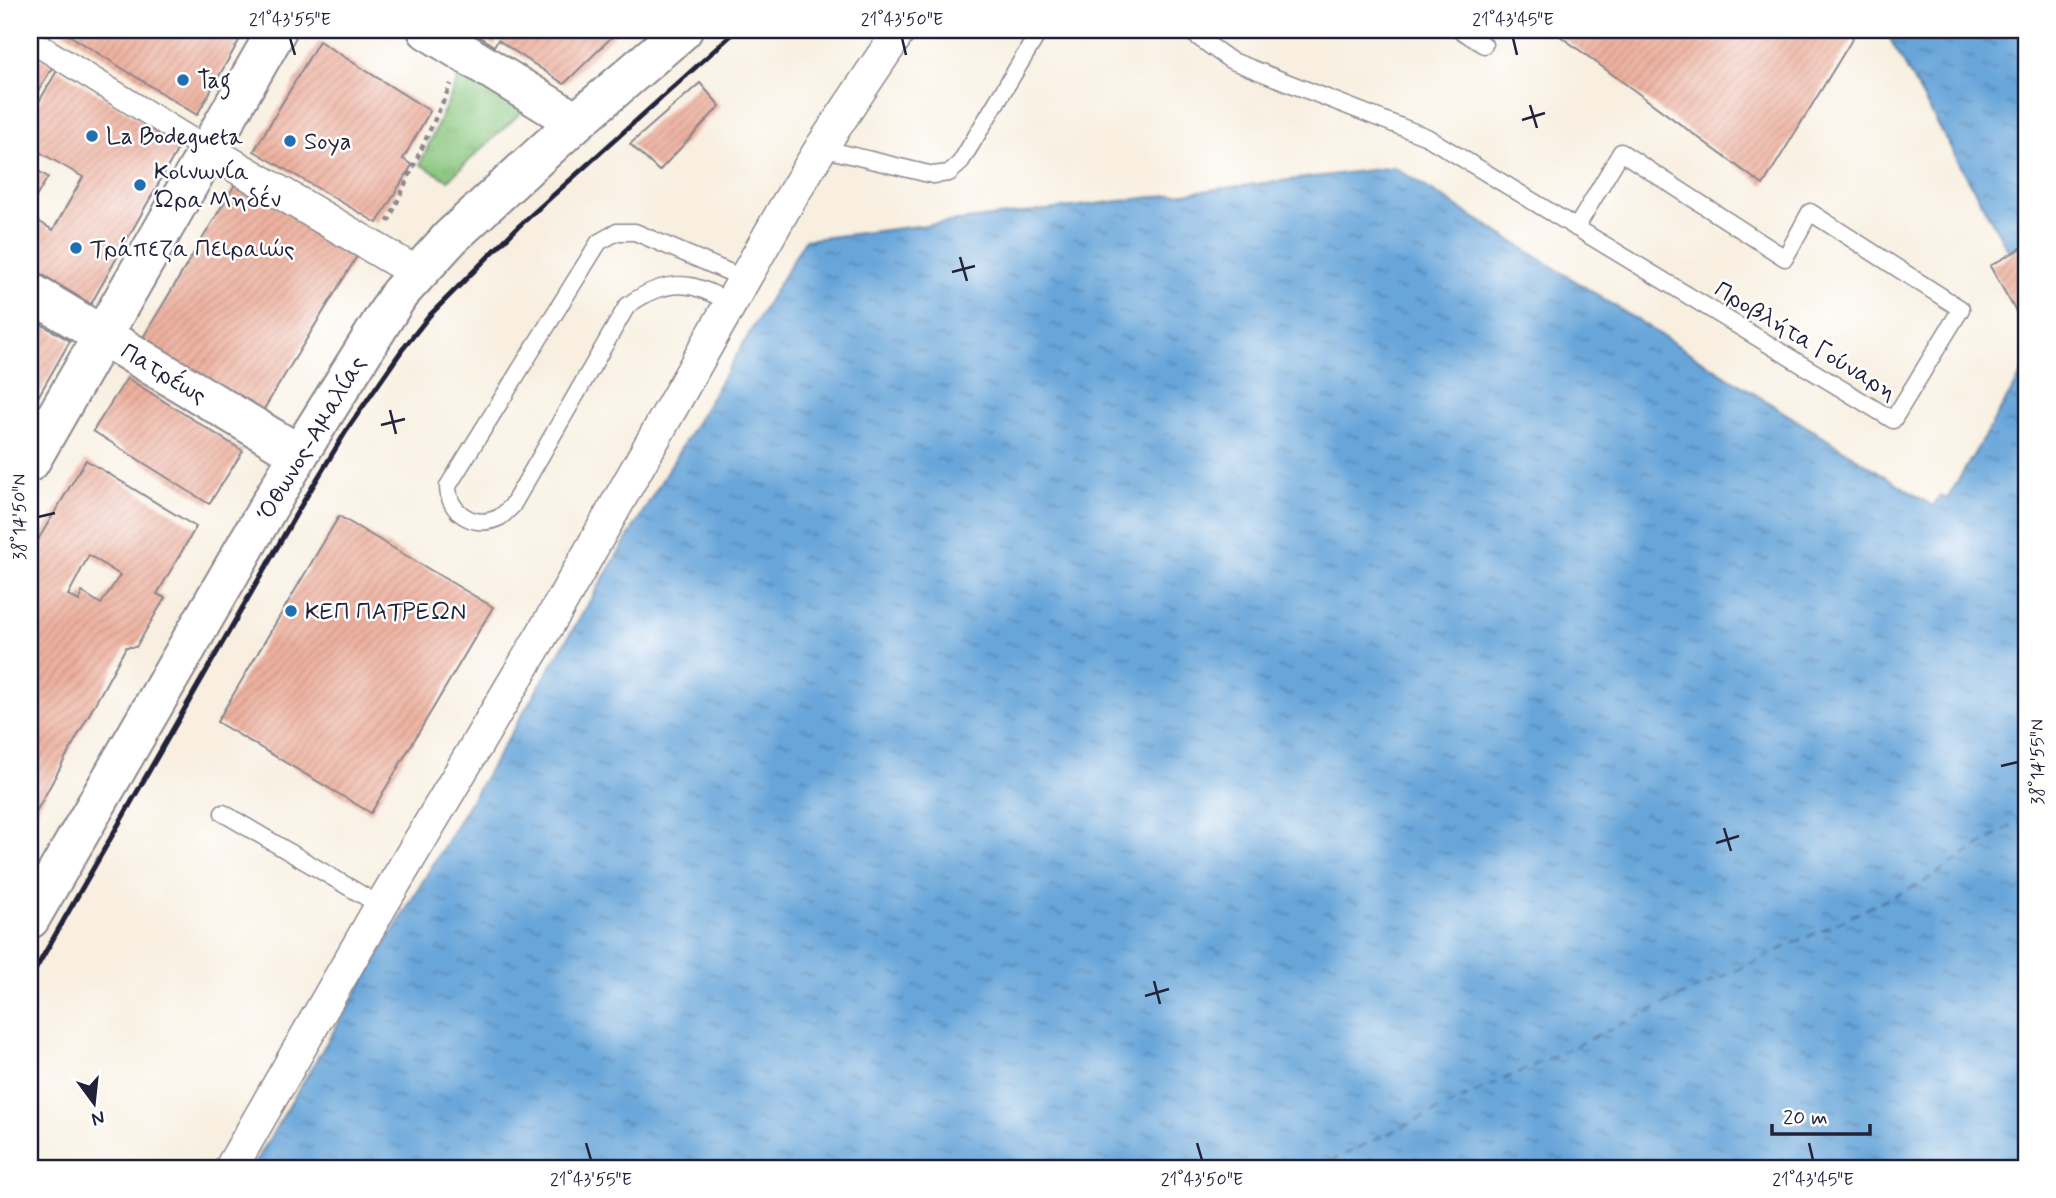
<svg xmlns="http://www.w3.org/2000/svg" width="2056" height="1198" font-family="Mynerve,sans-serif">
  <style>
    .grass { fill: url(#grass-tufts); stroke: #54745b; stroke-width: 2 }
    .water { fill: url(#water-ripples); stroke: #44648a; stroke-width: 2 }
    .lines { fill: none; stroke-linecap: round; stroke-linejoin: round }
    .ferry { stroke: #415d82; stroke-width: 2; stroke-dasharray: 9 7; stroke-linecap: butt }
    .building { fill: url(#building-hatch); fill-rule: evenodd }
    .service-casing { stroke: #8d888e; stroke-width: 19 }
    .pedestrian-casing { stroke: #8d888e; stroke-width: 26 }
    .minor-casing { stroke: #8d888e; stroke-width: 35 }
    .tertiary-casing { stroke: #8d888e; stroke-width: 42 }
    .secondary-casing { stroke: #8d888e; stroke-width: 42 }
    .primary-casing { stroke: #8d888e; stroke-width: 42 }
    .path { stroke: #8d888e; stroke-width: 4.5; stroke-dasharray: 5 5; stroke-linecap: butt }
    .service { stroke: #fff; stroke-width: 16 }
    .pedestrian { stroke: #fff; stroke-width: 23 }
    .minor { stroke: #fff; stroke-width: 32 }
    .tertiary { stroke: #fff; stroke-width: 38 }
    .secondary { stroke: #fff; stroke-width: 38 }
    .primary { stroke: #fff; stroke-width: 38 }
    .rail { stroke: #22223b; stroke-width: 5 }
    .ticks { fill: none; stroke: #22223b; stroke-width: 2.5 }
    .poi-dot { fill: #1f6fb2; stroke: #fff; stroke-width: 2.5 }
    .labels { text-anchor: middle; stroke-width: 5; stroke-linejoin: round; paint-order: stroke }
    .poi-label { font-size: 24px; fill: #22223b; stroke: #fff; text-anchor: start }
    .street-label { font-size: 24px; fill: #22223b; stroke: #fff }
    .neatline { fill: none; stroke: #22223b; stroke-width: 2.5 }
    .ticks-label { font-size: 18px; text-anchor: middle; fill: #22223b }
  </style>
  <defs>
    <pattern id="grass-tufts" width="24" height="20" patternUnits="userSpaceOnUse" patternTransform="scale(1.75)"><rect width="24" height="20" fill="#87c57b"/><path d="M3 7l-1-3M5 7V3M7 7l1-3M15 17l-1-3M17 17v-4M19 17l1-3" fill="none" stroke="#74a96b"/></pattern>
    <pattern id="water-ripples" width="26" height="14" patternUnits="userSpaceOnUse" patternTransform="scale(1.75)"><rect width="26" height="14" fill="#67a5d9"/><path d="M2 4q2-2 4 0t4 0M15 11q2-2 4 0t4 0" fill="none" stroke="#5486b1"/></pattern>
    <pattern id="building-hatch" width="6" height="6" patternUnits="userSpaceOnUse" patternTransform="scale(1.75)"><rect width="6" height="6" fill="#edb09e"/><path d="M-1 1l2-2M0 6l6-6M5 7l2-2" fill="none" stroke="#cb9789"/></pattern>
  </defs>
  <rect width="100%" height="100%" fill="#fff"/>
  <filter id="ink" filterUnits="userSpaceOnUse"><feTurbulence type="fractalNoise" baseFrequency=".0143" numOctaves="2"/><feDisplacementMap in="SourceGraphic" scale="14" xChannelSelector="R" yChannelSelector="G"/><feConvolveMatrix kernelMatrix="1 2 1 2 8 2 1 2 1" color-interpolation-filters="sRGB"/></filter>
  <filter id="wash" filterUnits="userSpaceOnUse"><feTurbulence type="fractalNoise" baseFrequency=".00686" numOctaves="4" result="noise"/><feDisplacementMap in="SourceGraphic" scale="28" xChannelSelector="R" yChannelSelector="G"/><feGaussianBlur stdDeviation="1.57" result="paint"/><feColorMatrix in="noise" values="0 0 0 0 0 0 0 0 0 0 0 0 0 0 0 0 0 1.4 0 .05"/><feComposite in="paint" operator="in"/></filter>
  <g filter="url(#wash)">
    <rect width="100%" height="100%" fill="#f8efe0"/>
    <path class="grass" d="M463,68L525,109L448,180L420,164Z"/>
    <path class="water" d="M1885,30H2026V243L2009,252Z
      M1394,167L1933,506L1940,495L1947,499L2026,367V1168H252L805,240Z"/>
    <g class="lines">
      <path class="ferry" d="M1315,1168L1922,883L2026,816"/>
    </g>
    <g id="blocks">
      <path class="building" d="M61,30H245L197,115Z
        M469,30H619L564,84L498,40L494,46Z
        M1552,30H1849L1853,38L1763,185Z
        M319,41L430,111L403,159L412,165L377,223L254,151Z
        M30,51L53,66L30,105Z
        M58,69L180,145L91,304L30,267V216L53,230L83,177L34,149L30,154V117Z
        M700,83L720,106L659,171L630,144Z
        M30,166L48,177L30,207Z
        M237,181L359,253L261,414L141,341Z
        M2026,245V313L2019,317L1990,266Z
        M30,318L70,341L30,411Z
        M127,378L243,451L209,504L93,431Z
        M86,460L196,527L157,594L165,598L136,647H126L30,823V553ZM89,555L120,575L101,604L82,592L79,601L68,595Z
        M339,516L493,607L371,813L217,722Z"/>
    </g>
  </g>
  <g filter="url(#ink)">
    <use href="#blocks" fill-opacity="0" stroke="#8d888e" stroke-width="2"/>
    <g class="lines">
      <defs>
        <path id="service" d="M1188,30L1230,60L1427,137L1893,420L1961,309L1810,212L1785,258L1621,152L1576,228
          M1460,30L1484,45
          M821,148L933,175L949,173L960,163L1040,30
          M732,302C718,297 703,288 690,286C667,282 644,293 627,306L512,506C509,509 504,514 500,517C475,530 448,513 448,486L599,242L617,232H635L745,279
          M223,813L381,906"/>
        <path id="pedestrian" d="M30,40L208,150"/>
        <path id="minor" d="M208,150L417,273
          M231,1168L381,906L559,606L784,209L821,148L900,30"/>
        <path id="tertiary" d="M427,30L576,122"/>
        <path id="secondary" d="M30,292L299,454
          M30,462L277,30"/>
        <path id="primary" d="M30,919L299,454L399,294L451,237L576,122L683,30"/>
      </defs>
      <use href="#service" class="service-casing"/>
      <use href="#pedestrian" class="pedestrian-casing"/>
      <use href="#minor" class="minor-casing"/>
      <use href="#tertiary" class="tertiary-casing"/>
      <use href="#secondary" class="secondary-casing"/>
      <use href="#primary" class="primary-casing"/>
      <path class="path" d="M388,222L451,84"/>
      <use href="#service" class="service"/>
      <use href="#pedestrian" class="pedestrian"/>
      <use href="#minor" class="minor"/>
      <use href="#tertiary" class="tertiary"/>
      <use href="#secondary" class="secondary"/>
      <use href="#primary" class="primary"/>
      <path class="rail" d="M30,979L299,509L348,428L402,350L430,315L519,226L737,30"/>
    </g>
  </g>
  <path class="ticks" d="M290,38L295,55M902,38L906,55M1513,38L1517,55M1530,105L1537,128M1522,120L1545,113M960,257L967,281M952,272L975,266M390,410L396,434M381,425L405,419M38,517L55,513M2001,766L2018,762M1724,828L1731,851M1716,843L1739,836M1154,981L1160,1004M1145,996L1169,989M586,1143L591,1160M1197,1143L1202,1160M1809,1143L1813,1160"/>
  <g class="poi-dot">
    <circle cx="183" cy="80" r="7"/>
    <circle cx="92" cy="136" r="7"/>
    <circle cx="290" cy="141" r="7"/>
    <circle cx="140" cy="185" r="7"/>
    <circle cx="76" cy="248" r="7"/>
    <circle cx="291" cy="611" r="7"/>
  </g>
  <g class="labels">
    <g class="poi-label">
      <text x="197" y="88">Tag</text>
      <text x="106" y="144">La Bodegueta</text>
      <text x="304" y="149">Soya</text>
      <text x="154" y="179">Κοινωνία<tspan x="154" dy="28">Ώρα Μηδέν</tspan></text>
      <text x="90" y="256">Τράπεζα Πειραιώς</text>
      <text x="305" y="619">ΚΕΠ ΠΑΤΡΕΩΝ</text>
    </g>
    <g class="street-label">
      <text transform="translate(1806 340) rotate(31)" y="8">Προβλήτα Γούναρη</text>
      <text transform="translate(164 373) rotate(31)" y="8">Πατρέως</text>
      <text transform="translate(311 438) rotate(-59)" y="8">Όθωνος-Αμαλίας</text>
    </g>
  </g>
  <rect width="2056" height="1198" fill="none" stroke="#fff" stroke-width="77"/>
  <g transform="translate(94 1103) rotate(165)" stroke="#ffffff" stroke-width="5" paint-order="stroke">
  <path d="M0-5L12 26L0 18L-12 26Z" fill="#22223b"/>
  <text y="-10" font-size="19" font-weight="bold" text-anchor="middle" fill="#22223b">N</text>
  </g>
  <path d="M1772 1124v10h98v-10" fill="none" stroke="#22223b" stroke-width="3.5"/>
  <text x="1783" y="1124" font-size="21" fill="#22223b" stroke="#ffffff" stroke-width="5" paint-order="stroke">20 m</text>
  <rect x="38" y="38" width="1980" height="1122" class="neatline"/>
  <g class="ticks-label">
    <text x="290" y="25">21°43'55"E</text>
    <text x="902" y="25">21°43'50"E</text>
    <text x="1513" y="25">21°43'45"E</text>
    <text transform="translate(19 517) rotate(-90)" y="6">38°14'50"N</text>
    <text transform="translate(2037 762) rotate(-90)" y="6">38°14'55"N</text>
    <text x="591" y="1185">21°43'55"E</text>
    <text x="1202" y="1185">21°43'50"E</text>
    <text x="1813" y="1185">21°43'45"E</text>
  </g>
</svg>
